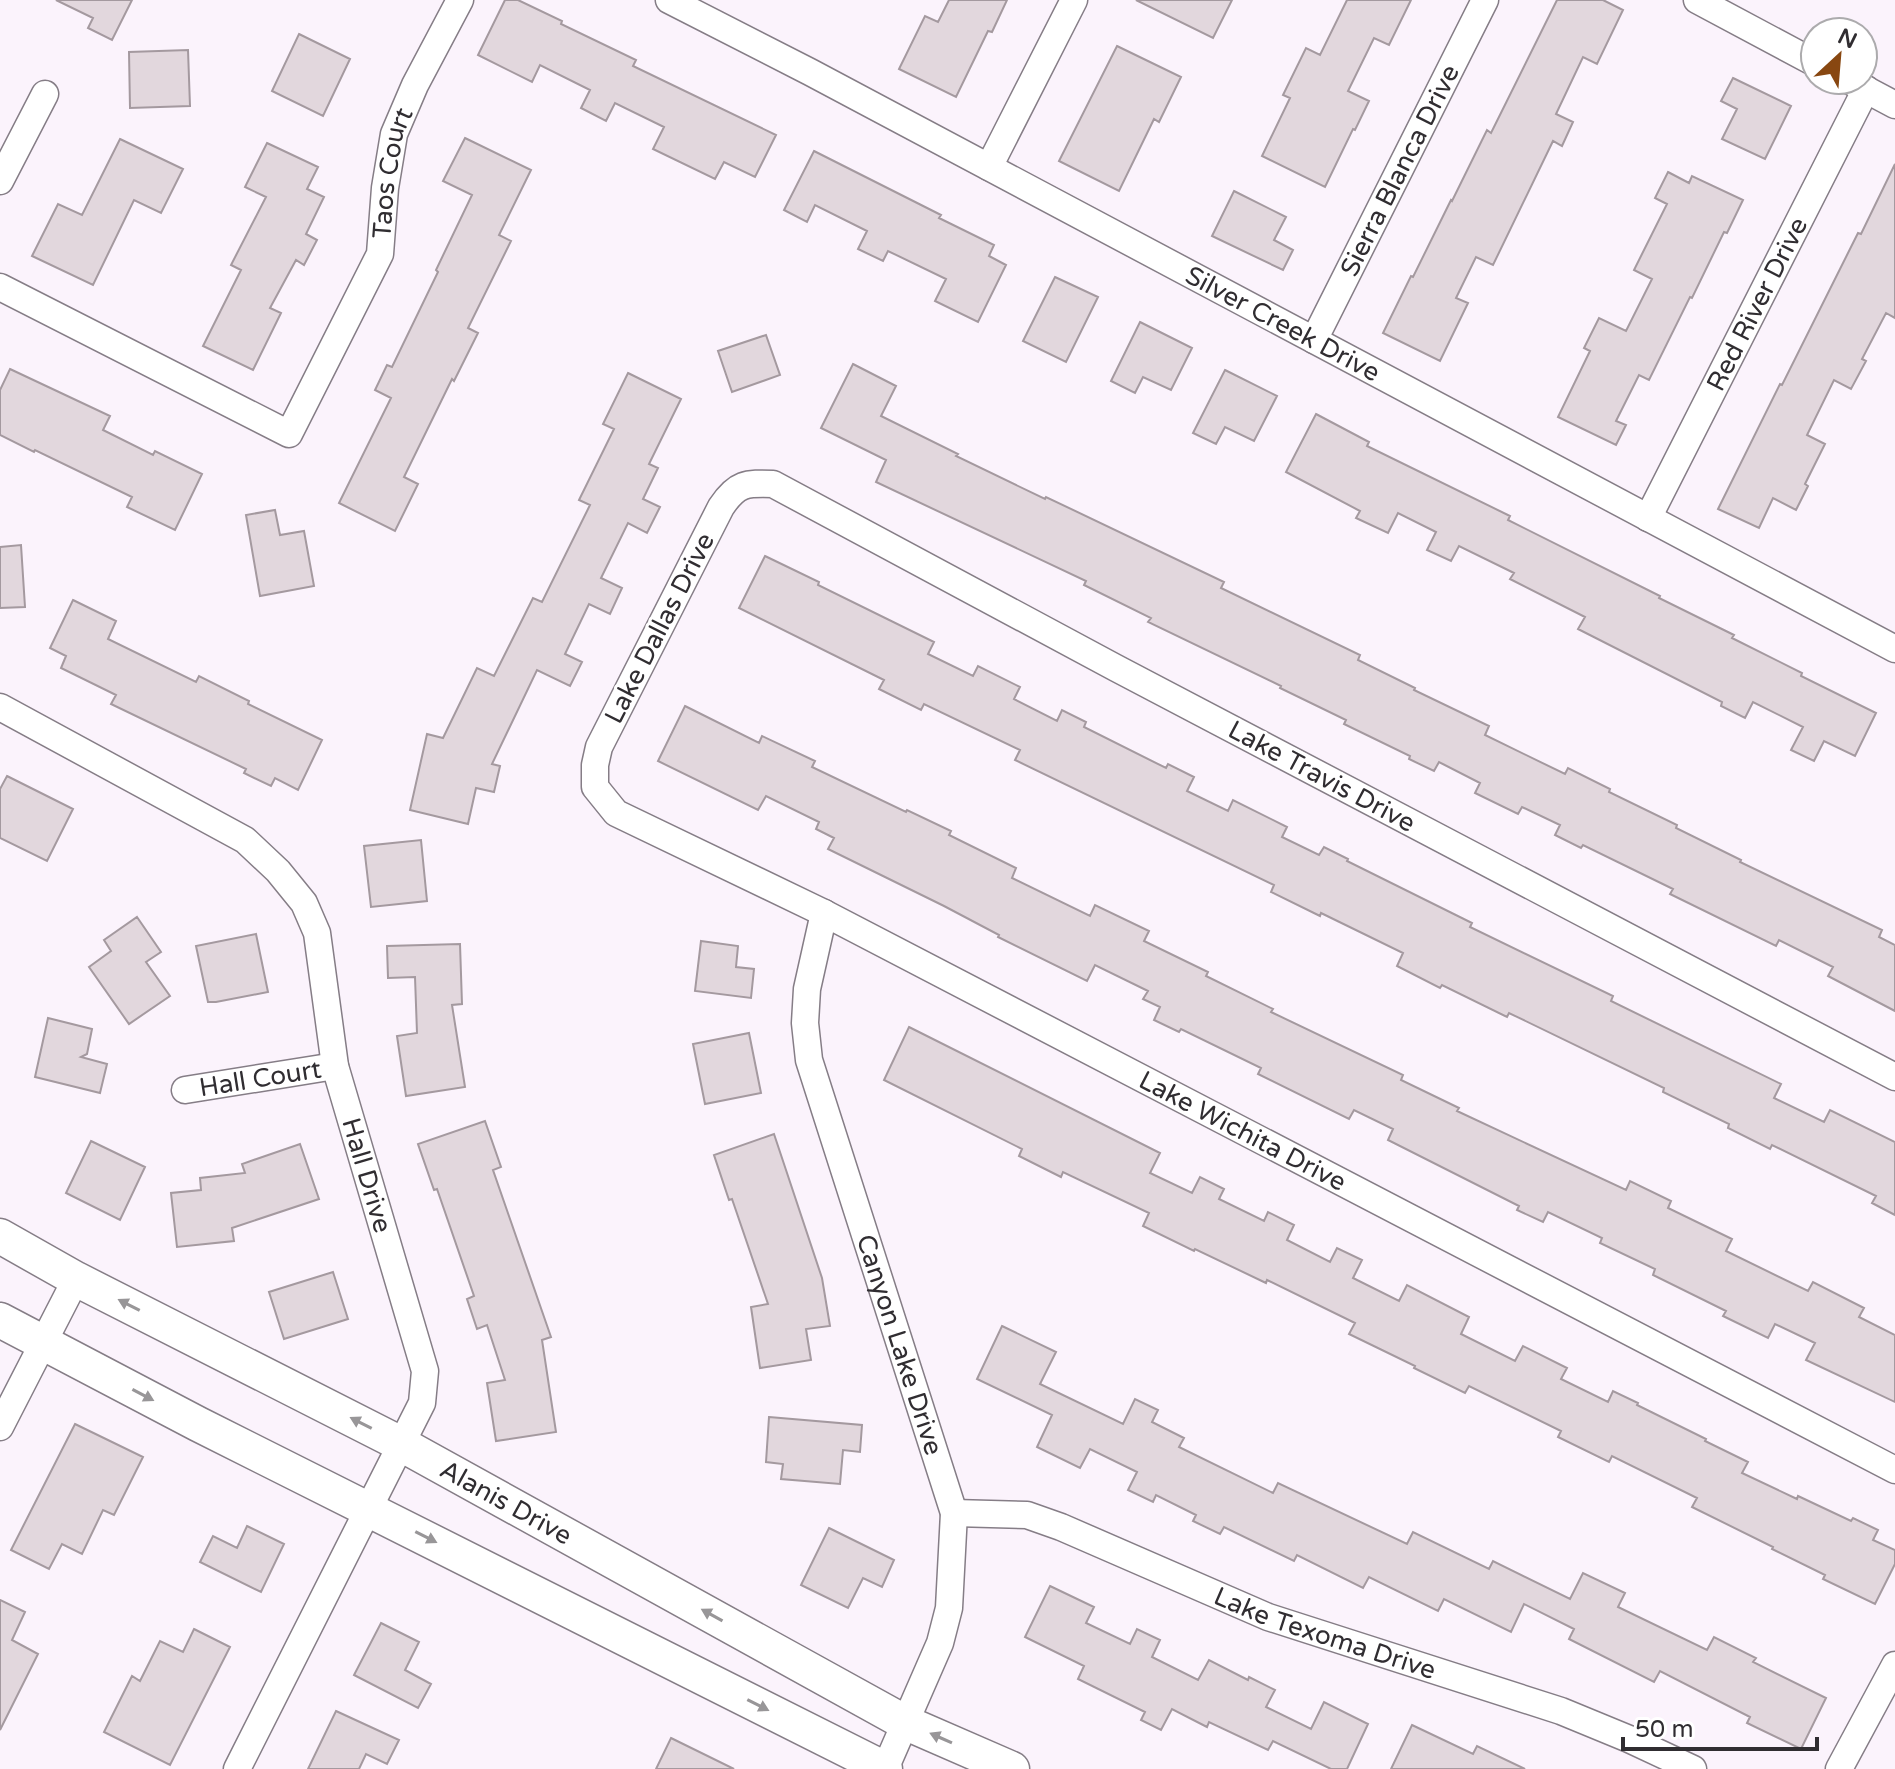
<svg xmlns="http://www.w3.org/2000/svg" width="1895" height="1769" font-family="'Varela Round',sans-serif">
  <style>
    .building { fill: #e2d7dd; stroke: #a4999f; stroke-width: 2 }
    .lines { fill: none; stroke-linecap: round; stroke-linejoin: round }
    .minor-casing { stroke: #857d86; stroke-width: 29 }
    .major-casing { stroke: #857d86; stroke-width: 37 }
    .minor { stroke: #fff; stroke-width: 26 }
    .major { stroke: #fff; stroke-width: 34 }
    .oneway { fill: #989698 }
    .labels { text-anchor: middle; stroke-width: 6; stroke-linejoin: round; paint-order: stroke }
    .street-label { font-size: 26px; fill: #302d31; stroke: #fff }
  </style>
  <rect width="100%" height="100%" fill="#fbf3fc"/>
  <path class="building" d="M56,0H132L112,40L88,28L93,18Z
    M505,0H518L562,21L561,24L636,60L633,66L776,135L755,177L724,162L715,179L653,149L664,127L615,103L606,121L581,108L590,90L540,65L532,82L478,55Z
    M949,0H1007L992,32L988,31L956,97L899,69L925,16L938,22Z
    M1136,0H1232L1213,38Z
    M1347,0H1411L1389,45L1374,38L1348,91L1369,101L1355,130L1353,129L1325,187L1262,156L1290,98L1283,95L1306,48L1320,55Z
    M1557,0H1603L1623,10L1597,64L1583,57L1556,114L1573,122L1562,146L1553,141L1493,265L1476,257L1456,298L1468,303L1440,361L1383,333L1411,276L1413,277L1451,200L1452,201L1487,130L1491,133Z
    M299,34L350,59L323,116L272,91Z
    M1117,46L1181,77L1159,122L1154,119L1119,191L1059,161Z
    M188,50L190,106L130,108L129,52Z
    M1733,78L1791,106L1765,159L1722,139L1737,109L1721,101Z
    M465,138L531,170L499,235L511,241L468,328L478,333L454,381L452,379L404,477L418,484L395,531L339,503L391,398L375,390L387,365L392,367L438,272L436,270L472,195L443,181Z
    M120,139L183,169L161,213L134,200L93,285L32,256L58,204L82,215Z
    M267,143L318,167L307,189L324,197L306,234L317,240L304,265L296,260L270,308L281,313L253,370L203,346L241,270L231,265L266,197L245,187Z
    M814,151L941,215L939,218L994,245L989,256L1006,265L978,322L935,301L946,279L888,251L883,261L858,249L867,231L815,205L807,222L784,210Z
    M1895,164V318L1886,313L1862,359L1866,361L1851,389L1834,380L1807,435L1825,444L1805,484L1808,486L1796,510L1773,498L1759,528L1718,509L1780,384L1782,385L1858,233L1861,234Z
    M1668,172L1689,183L1692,176L1743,200L1727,233L1724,232L1692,298L1690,297L1649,380L1639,375L1616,421L1626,425L1616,445L1558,417L1590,351L1584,348L1599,318L1626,331L1652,279L1634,270L1667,204L1655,198Z
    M1234,191L1286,217L1274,240L1293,250L1283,270L1212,236Z
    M1055,277L1098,297L1066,362L1023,341Z
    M1140,322L1192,348L1171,390L1143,377L1135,393L1111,381Z
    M766,335L780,375L732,392L718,351Z
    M853,364L896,386L881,416L958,454L956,456L1045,499L1046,497L1224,582L1221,588L1360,655L1358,660L1415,688L1414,690L1489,726L1485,735L1565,774L1568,768L1610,789L1609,792L1677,825L1676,828L1741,860L1740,862L1882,930L1879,937L1895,945V1011L1828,976L1833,967L1779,940L1776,946L1670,894L1673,889L1583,845L1581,848L1555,835L1560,825L1522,807L1518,814L1475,793L1480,783L1439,762L1434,771L1409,759L1410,756L1344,724L1346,720L1280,688L1281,686L1148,622L1151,618L1084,585L1086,581L876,482L886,460L821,428Z
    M10,369L110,416L103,430L153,455L155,451L202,474L175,530L127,507L132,497L35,450L34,452L0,435V390Z
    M1225,370L1277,396L1254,441L1225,427L1216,444L1193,433Z
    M628,373L681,399L649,464L658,468L643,499L660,507L647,533L628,523L601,578L622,588L610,614L589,604L565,654L582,662L570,686L537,670L492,764L500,766L494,792L476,788L468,824L410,810L427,734L443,738L477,668L494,676L533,598L542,602L590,505L579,500L614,429L603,424Z
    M1316,414L1369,442L1367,446L1510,516L1508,520L1660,596L1659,598L1734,635L1732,638L1802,673L1801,676L1876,713L1855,756L1824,741L1814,761L1791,750L1803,727L1753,702L1745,718L1721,706L1722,702L1578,629L1585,617L1510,579L1514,573L1459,546L1451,561L1427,550L1436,532L1398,513L1388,533L1356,518L1360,511L1286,472Z
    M275,510L280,535L304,531L314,586L260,596L246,515Z
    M21,545L25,607L0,608V547Z
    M765,556L819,582L818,585L934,642L928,654L973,676L978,666L1020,687L1014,699L1057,721L1062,710L1086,722L1084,727L1166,768L1168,764L1194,777L1187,791L1228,811L1233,800L1287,827L1282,837L1319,855L1324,847L1348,859L1347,861L1472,923L1470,927L1613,996L1611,1001L1781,1084L1774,1098L1824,1122L1830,1110L1895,1142V1215L1872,1203L1876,1196L1772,1145L1770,1149L1728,1128L1729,1124L1663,1092L1664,1088L1509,1013L1507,1017L1442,985L1440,988L1397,966L1403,953L1321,913L1320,916L1271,892L1274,885L1015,760L1020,750L924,704L921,710L879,689L884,680L739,608Z
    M73,600L116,621L108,639L196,682L199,676L249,701L248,704L322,740L298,790L275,778L271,786L244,773L246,769L111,704L116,695L61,668L66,656L50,648Z
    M685,706L759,743L762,736L815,761L812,767L906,812L907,810L951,831L949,835L1016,868L1012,878L1090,916L1095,905L1149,931L1144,941L1208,972L1206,976L1273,1009L1271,1012L1403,1075L1401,1080L1459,1108L1457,1111L1626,1190L1630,1181L1671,1201L1668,1208L1732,1239L1726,1251L1808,1291L1813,1282L1864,1308L1859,1317L1895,1335V1402L1806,1360L1815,1343L1775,1324L1768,1338L1723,1316L1726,1311L1653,1275L1655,1269L1600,1243L1602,1238L1548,1212L1543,1222L1517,1210L1519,1206L1388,1140L1393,1129L1354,1110L1349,1119L1258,1074L1261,1068L1181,1029L1179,1032L1154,1020L1160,1007L1143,999L1148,991L1095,965L1087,981L998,937L999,935L944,906L828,849L834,838L816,829L819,822L766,796L758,810L658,761Z
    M7,776L73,809L47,861L0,838V789Z
    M421,840L427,901L371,907L364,846Z
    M137,917L161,952L146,962L170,996L129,1024L89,967L111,951L104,940Z
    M256,934L268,992L216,1002H208L196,946Z
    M701,941L738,946L736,967L754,969L751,998L695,991Z
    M460,944L462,1004L452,1005L465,1087L406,1096L397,1036L417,1033L415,977L388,978L387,946Z
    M48,1018L92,1029L87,1054L81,1057L107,1064L100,1093L35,1077Z
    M909,1027L1160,1153L1150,1173L1192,1193L1200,1177L1224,1189L1219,1199L1264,1221L1268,1212L1294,1225L1287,1240L1330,1262L1337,1248L1362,1260L1353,1278L1399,1301L1407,1285L1469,1317L1461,1334L1515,1361L1523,1346L1567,1368L1561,1379L1608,1402L1613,1391L1638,1403L1637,1405L1706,1439L1705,1441L1748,1462L1742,1473L1797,1499L1798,1496L1851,1521L1853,1518L1878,1530L1873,1540L1895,1550V1564L1875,1604L1823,1579L1825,1575L1772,1549L1773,1547L1692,1507L1697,1498L1612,1456L1609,1462L1558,1437L1561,1431L1469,1386L1465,1393L1414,1368L1415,1366L1349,1334L1355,1323L1267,1280L1266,1283L1195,1249L1194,1251L1143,1226L1149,1213L1063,1172L1061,1177L1019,1156L1022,1149L884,1080Z
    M749,1033L761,1093L705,1104L693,1044Z
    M485,1121L501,1167L493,1170L551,1337L542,1340L556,1432L496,1441L487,1383L505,1380L487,1325L477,1329L467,1299L474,1296L437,1189L434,1190L418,1144Z
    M774,1134L822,1278L830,1326L806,1329L811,1360L760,1368L751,1307L768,1304L732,1199L729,1200L714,1155Z
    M91,1141L145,1167L120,1220L66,1193Z
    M300,1144L319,1199L232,1228L234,1241L177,1247L171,1193L201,1190L200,1178L245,1173L242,1164Z
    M333,1272L348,1319L284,1339L269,1292Z
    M1002,1326L1056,1352L1040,1384L1123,1424L1135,1399L1158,1410L1152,1422L1184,1438L1179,1447L1273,1493L1278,1483L1407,1544L1413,1532L1489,1569L1493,1561L1570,1599L1583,1573L1625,1593L1618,1607L1707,1650L1714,1637L1756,1658L1753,1662L1826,1698L1801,1749L1747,1723L1750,1717L1660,1671L1654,1682L1569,1639L1574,1629L1524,1604L1511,1632L1444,1599L1438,1611L1369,1577L1363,1588L1297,1555L1294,1561L1224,1527L1220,1534L1193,1521L1196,1515L1156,1495L1153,1502L1128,1490L1137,1472L1090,1449L1080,1468L1037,1447L1052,1415L977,1379Z
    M769,1417L862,1425L860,1452L843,1450L840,1484L781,1479L783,1464L766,1462Z
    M75,1424L143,1457L114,1515L103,1510L82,1554L62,1544L49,1569L11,1550Z
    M247,1526L284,1544L261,1592L200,1562L213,1536L237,1548Z
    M829,1528L894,1560L882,1587L863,1578L848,1608L801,1585Z
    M1050,1586L1094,1607L1086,1623L1130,1644L1137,1629L1160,1640L1152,1657L1198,1680L1209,1660L1248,1680L1249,1677L1275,1690L1266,1707L1311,1729L1324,1702L1368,1724L1347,1769H1331L1273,1741L1268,1750L1209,1722L1207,1727L1172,1709L1161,1730L1141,1720L1145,1712L1078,1679L1084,1666L1025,1637Z
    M0,1600L25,1612L12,1640L38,1654L0,1730Z
    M381,1623L419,1642L405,1670L431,1684L418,1708L354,1675Z
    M194,1629L230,1647L170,1765L104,1732L132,1676L140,1681L160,1641L183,1652Z
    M336,1711L399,1740L387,1764L366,1754L359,1769H308Z
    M1412,1725L1473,1754L1477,1746L1525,1769H1391Z
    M671,1738L734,1769H656Z"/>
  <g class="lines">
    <defs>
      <g id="minor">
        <path id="s1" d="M669,0L810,72L1895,649"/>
        <path d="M1697,0L1815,63"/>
        <path d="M1848,80L1895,105"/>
        <path d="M989,167L1074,0"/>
        <path d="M0,181L45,94"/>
        <path id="s2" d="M0,287L289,434L380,254L385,188L394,134L415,85L460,0"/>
        <path id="s3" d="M1314,340L1485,0"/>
        <path id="s4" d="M1648,518L1866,89"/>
        <path id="s5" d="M0,707L245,840L278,871L304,903L317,933L335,1066L425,1371L422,1403L237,1769"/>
        <path id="s6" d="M824,913L807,989L805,1023L809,1060L954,1513L949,1608L940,1643L885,1769"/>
        <path id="s7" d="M1895,1077L1116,668L773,484C746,483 737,483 721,507L599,747L595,765V787L616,813L824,913L1895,1470"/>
        <path id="s8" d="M185,1090L335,1066"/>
        <path d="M0,1427L76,1279"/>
        <path id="s9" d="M954,1513L1027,1515L1061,1527L1268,1617L1561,1711L1629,1739L1693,1769"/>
        <path d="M1839,1769L1895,1665"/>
      </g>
      <g id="major">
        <path id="s10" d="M0,1236L76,1279L401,1444L904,1722L1012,1769"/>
        <path d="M0,1320L198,1424L885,1769"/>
      </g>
    </defs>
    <use href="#minor" class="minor-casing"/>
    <use href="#major" class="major-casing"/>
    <use href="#minor" class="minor"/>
    <use href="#major" class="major"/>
  </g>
  <defs><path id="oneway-solid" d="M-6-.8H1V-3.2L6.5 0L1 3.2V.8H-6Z" transform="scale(2)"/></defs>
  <g class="oneway">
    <use href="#oneway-solid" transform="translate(129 1305) rotate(-153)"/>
    <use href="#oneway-solid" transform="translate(143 1395) rotate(28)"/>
    <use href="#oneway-solid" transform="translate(361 1423) rotate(-153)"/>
    <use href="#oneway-solid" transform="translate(426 1537) rotate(27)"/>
    <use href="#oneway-solid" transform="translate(712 1615) rotate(-151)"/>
    <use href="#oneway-solid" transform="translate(758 1705) rotate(27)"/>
    <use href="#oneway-solid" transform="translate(941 1738) rotate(-156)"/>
  </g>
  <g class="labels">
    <g class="street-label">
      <text dy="9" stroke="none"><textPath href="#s3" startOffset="190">Sierra Blanca Drive</textPath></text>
      <text dy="9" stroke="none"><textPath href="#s2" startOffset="608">Taos Court</textPath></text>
      <text dy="9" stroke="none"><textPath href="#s4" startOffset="240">Red River Drive</textPath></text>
      <text dy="9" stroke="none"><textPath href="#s1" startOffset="694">Silver Creek Drive</textPath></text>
      <text transform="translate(659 628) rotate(-63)" y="9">Lake Dallas Drive</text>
      <text transform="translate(1322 776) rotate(28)" y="9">Lake Travis Drive</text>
      <text dy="9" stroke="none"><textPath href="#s8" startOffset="76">Hall Court</textPath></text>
      <text dy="9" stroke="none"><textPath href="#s7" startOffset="2376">Lake Wichita Drive</textPath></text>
      <text dy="9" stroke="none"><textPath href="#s5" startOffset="646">Hall Drive</textPath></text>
      <text dy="9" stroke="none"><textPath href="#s6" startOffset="448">Canyon Lake Drive</textPath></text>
      <text dy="9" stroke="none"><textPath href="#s10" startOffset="572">Alanis Drive</textPath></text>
      <text dy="9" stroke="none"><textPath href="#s9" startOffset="394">Lake Texoma Drive</textPath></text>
    </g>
  </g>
  <g transform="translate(1839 56) rotate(26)"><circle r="38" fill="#ffffff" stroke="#acabad" stroke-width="2"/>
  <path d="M0-6L14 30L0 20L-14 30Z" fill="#884711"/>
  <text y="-12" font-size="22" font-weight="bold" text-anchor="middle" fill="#302d31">N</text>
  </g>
  <path d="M1623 1737v12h194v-12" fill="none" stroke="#302d31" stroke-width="4"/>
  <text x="1635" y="1737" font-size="24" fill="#302d31" stroke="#ffffff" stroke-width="6" paint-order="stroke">50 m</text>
</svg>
